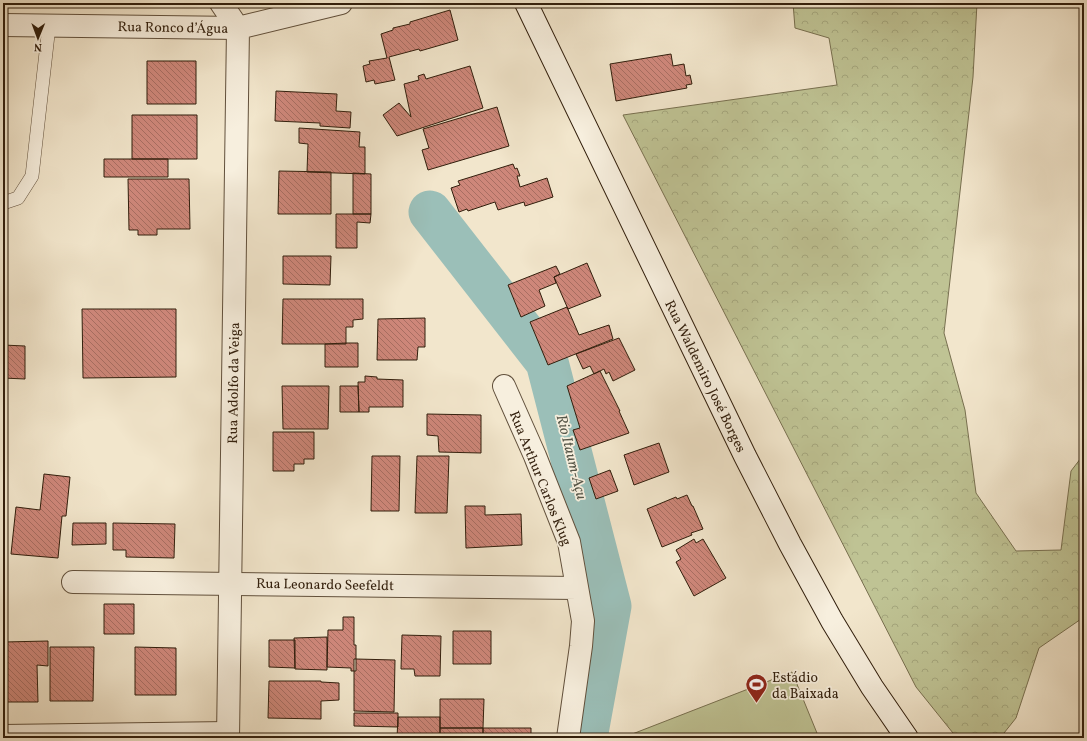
<svg xmlns="http://www.w3.org/2000/svg" width="1087" height="741" font-family="Vollkorn,serif">
  <style>
    .grass { fill: #bfc394; stroke: #787050 }
    .forest { fill: url(#forest-crowns); stroke: #787050 }
    .lines { fill: none; stroke-linecap: round; stroke-linejoin: round }
    .river { stroke: #9bbfb8; stroke-width: 43 }
    .building { fill: url(#building-back-hatch); stroke: #311e0c }
    .service-casing { stroke: #61503c; stroke-width: 14 }
    .minor-casing { stroke: #61503c; stroke-width: 24 }
    .tertiary-casing { stroke: #61503c; stroke-width: 24 }
    .secondary-casing { stroke: #311e0c; stroke-width: 24 }
    .service { stroke: #f7efde; stroke-width: 13 }
    .minor { stroke: #f7efde; stroke-width: 22 }
    .tertiary { stroke: #f7efde; stroke-width: 22 }
    .secondary { stroke: #f7efde; stroke-width: 22 }
    .labels { text-anchor: middle; stroke-width: 3.5; stroke-linejoin: round; paint-order: stroke }
    .street-label { font-size: 14px; fill: #311e0c; stroke: #f7efde }
    .poi-label { font-size: 14px; fill: #311e0c; stroke: #f7efde; text-anchor: start }
    .water-label { font-size: 15px; font-style: italic; fill: #565648; stroke: #f7efde }
  </style>
  <defs>
    <pattern id="forest-crowns" width="20" height="18" patternUnits="userSpaceOnUse"><rect width="20" height="18" fill="#bfc394"/><path d="M2 6a3 3 0 1 1 6 0M12 15a3 3 0 1 1 6 0" fill="none" stroke="#a5a77e"/></pattern>
    <pattern id="building-back-hatch" width="6" height="6" patternUnits="userSpaceOnUse"><rect width="6" height="6" fill="#ce877a"/><path d="M-1 5l2 2M0 0l6 6M5-1l2 2" fill="none" stroke="#a86e62"/></pattern>
  </defs>
  <rect width="100%" height="100%" fill="#f2e6cc"/>
  <filter id="stains"><feTurbulence type="fractalNoise" baseFrequency=".005" numOctaves="4"/><feColorMatrix values="0 0 0 0 .2 0 0 0 0 .09 0 0 0 0 .02 0 0 0 .5 -.17"/></filter>
  <radialGradient id="worn" r=".72"><stop offset=".6" stop-color="#630" stop-opacity="0"/><stop offset="1" stop-color="#630" stop-opacity=".3"/></radialGradient>
  <path class="grass" d="M792,672L819,738H622Z"/>
  <path class="forest" d="M793,3H977L973,77L944,333L965,410L976,493L1016,551L1061,550L1071,471L1084,454V617L1039,648L1016,718L1000,738H957L916,687L623,115L837,85L829,38L795,28Z"/>
  <g class="lines">
    <path class="river" d="M430,212L547,362L610,606L586,738"/>
  </g>
  <path class="building" d="M450,10L458,40L420,51L419,49L389,57L395,80L375,84L374,80L366,82L363,66L370,64L369,61L387,58L381,34L393,30V28L410,24V22Z
    M671,54L673,66L684,64L686,76L690,75L692,84L686,85L687,88L616,101L610,64Z
    M147,61H196V104H147Z
    M470,66L483,108L397,136L383,115L399,103L411,117L404,84L419,80L418,76L424,74L426,79Z
    M276,91L337,94L336,111L351,112L350,128L320,126V123L275,121Z
    M497,107L509,146L428,170L422,150L429,148L423,129Z
    M132,115H197V159H132Z
    M299,128L360,132L359,147H365V174L307,172L308,144L299,143Z
    M104,159H168V177H104Z
    M513,164L515,169L517,168L520,176H517L520,187L547,178L553,197L525,206L524,202L498,210L495,202L468,211L467,209L459,212L451,188L460,185L458,181Z
    M279,171L331,172V214H278Z
    M353,173L371,174V214H353Z
    M128,179H189L190,229H157V235H138V230H129Z
    M336,214H371L370,223L357,222V248H336Z
    M283,256H331L330,285L283,284Z
    M587,263L601,296L568,309L554,277Z
    M556,266L560,274L554,277L556,283L539,290L545,306L521,317L508,285Z
    M283,299H363V319L353,320V327H346V344H282Z
    M567,307L579,335L609,325L613,339L548,365L530,322Z
    M82,309H176V377L83,378Z
    M425,318V347H418L417,360H377L378,319Z
    M619,338L635,370L613,381L609,372L606,374L604,369L594,374L590,366L583,369L576,354Z
    M346,343H358V367H325V344Z
    M3,345L25,346V379L3,378Z
    M600,371L620,411H619L629,433L580,450L573,430L580,428L567,386Z
    M365,376L377,377V379L403,380V407H369V412H359L358,382H365Z
    M282,386H329L328,429H283Z
    M340,386H358L359,412H340Z
    M427,414L481,415V453L439,452L438,436L427,435Z
    M273,432H314V459H304V464H294V471H273Z
    M659,443L669,472L634,485L624,455Z
    M372,456H400L399,511H371Z
    M417,456H449L447,513H415Z
    M610,470L618,491L596,499L589,478Z
    M44,474L70,477L66,516H62L58,558L11,554L16,507L40,510Z
    M687,495L692,506H693L703,529L691,533L692,535L662,547L647,509L676,497L677,499Z
    M465,506H485V515L521,514L522,545L466,548Z
    M73,523H106V544L72,545Z
    M113,523L175,524L174,558L126,557V550H113Z
    M694,539L696,543L703,539L726,578L694,596L676,562L681,559L676,550Z
    M104,604H134V634H104Z
    M343,617H354V645H356V659H354V671H351V668L327,667L328,630H343Z
    M453,631H491V664H453Z
    M402,635L441,636L440,676H415L414,669H401Z
    M327,637V670L295,669L294,638Z
    M269,640H295V668L269,667Z
    M48,641V666L37,665L38,702H5L4,642Z
    M50,647H94L93,701H50Z
    M135,647L176,648V695H135Z
    M356,659L395,660L394,712L354,711V671H356Z
    M269,681H321V682L339,683V700L321,701V719L268,718Z
    M440,699H484L483,728H440Z
    M354,713H398V727L354,726Z
    M398,717H440V738H397Z
    M440,728H483V738H440Z
    M483,728H531V738H483Z"/>
  <g class="lines">
    <defs>
      <path id="service" d="M3,203L18,198L32,176L49,26"/>
      <path id="minor" d="M3,25L238,28
        M504,386L535,456L569,542L583,621L581,646L568,738
        M73,582L577,588
        M3,736L228,733"/>
      <path id="tertiary" d="M221,3L238,28
        M238,28L341,3
        M228,738L238,28"/>
      <path id="secondary" d="M526,3L745,456L790,544L832,621L872,687L907,738"/>
    </defs>
    <use href="#service" class="service-casing"/>
    <use href="#minor" class="minor-casing"/>
    <use href="#tertiary" class="tertiary-casing"/>
    <use href="#secondary" class="secondary-casing"/>
    <use href="#service" class="service"/>
    <use href="#minor" class="minor"/>
    <use href="#tertiary" class="tertiary"/>
    <use href="#secondary" class="secondary"/>
  </g>
  <defs>
    <symbol id="stadium-pin" viewBox="-11 -11 22 30"><path d="M0 17L-7.5 6A9.5 9.5 0 1 1 7.5 6Z" fill="#8f2418" stroke="#f7efde"/><path d="M0-5a6.5 5 0 1 0 0 10a6.5 5 0 1 0 0-10ZM-3.5-1.8h7v3.6h-7Z" fill="#fff"/></symbol>
  </defs>
  <g fill-rule="evenodd">
    <use href="#stadium-pin" x="744" y="672" width="25" height="34"/>
  </g>
  <g class="labels">
    <g class="street-label">
      <text transform="translate(173 27) rotate(1)" y="5">Rua Ronco d’Água</text>
      <text transform="translate(706 376) rotate(64)" y="5">Rua Waldemiro José Borges</text>
      <text transform="translate(233 383) rotate(-89)" y="5">Rua Adolfo da Veiga</text>
      <text transform="translate(541 478) rotate(68)" y="5">Rua Arthur Carlos Klug</text>
      <text transform="translate(325 584) rotate(1)" y="5">Rua Leonardo Seefeldt</text>
    </g>
    <g class="poi-label">
      <text x="772" y="682">Estádio<tspan x="772" dy="16">da Baixada</tspan></text>
    </g>
    <g class="water-label">
      <text transform="translate(572 457) rotate(76)" y="5">Rio Itaum-Açu</text>
    </g>
  </g>
  <rect width="1087" height="741" fill="none" stroke="#f2e6cc" stroke-width="16"/>
  <rect x="4" y="4" width="1079" height="733" fill="none" stroke="#311e0c" stroke-width="2"/>
  <rect x="8" y="8" width="1071" height="725" fill="none" stroke="#311e0c"/>
  <g transform="translate(38 38) rotate(181)" stroke="#f7efde" stroke-width="3" paint-order="stroke">
  <path d="M0-3L7 15L0 10L-7 15Z" fill="#311e0c"/>
  <text y="-6" font-size="11" font-weight="bold" text-anchor="middle" fill="#311e0c">N</text>
  </g>
  <rect width="100%" height="100%" filter="url(#stains)"/>
  <rect width="100%" height="100%" fill="url(#worn)"/>
</svg>
